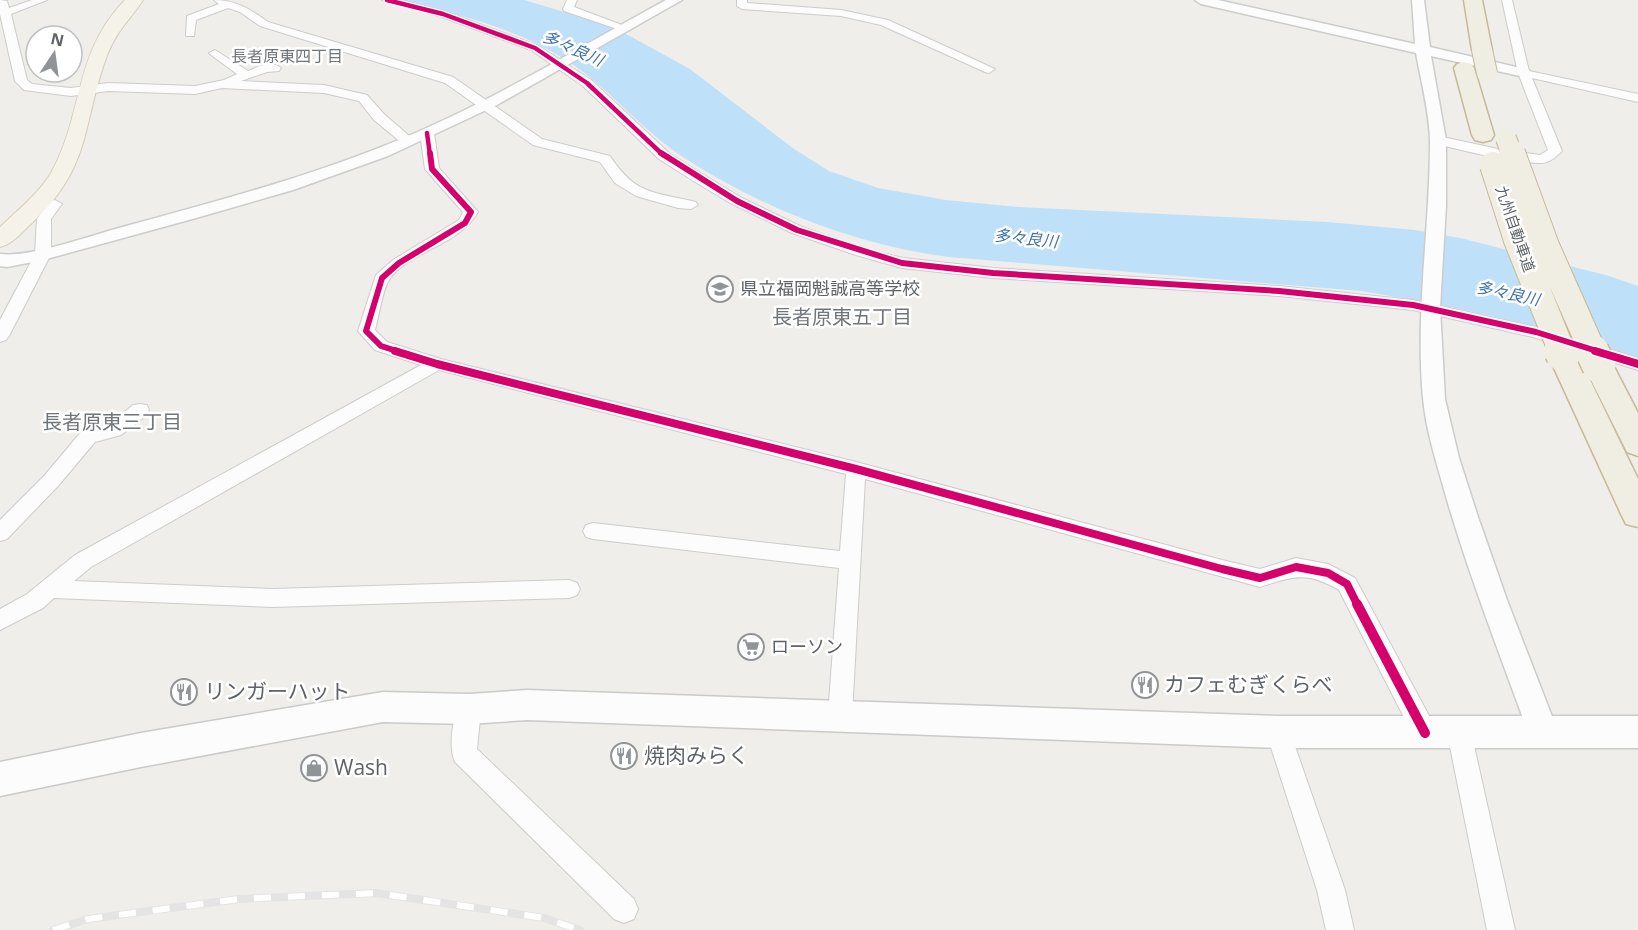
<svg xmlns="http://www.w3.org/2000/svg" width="1638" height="930" font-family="'Open Sans','Noto Sans JP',sans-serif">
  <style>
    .water { fill: #bfe0f9 }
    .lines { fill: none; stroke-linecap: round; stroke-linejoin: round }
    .minor-casing { stroke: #cbcccc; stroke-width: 2 }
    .tertiary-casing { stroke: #cbcccc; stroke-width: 3 }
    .secondary-casing { stroke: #cacacb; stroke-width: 3 }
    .primary-casing { stroke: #d7ceb8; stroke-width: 2 }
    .motorway-casing { stroke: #c8b996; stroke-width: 3 }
    .minor { fill: #fdfcfc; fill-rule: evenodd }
    .tertiary { fill: #fdfcfc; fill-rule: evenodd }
    .secondary { fill: #fdfcfc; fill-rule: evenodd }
    .primary { fill: #f4f2e9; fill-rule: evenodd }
    .motorway { fill: #f0ede3; fill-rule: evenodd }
    .rail-casing { stroke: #e4e4e4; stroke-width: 8 }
    .rail { stroke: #fff; stroke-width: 6; stroke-dasharray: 17; stroke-linecap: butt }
    .motorway-bridge-far2-casing { stroke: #c8b996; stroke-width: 22; stroke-linecap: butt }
    .motorway-bridge-far1-casing { stroke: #c8b996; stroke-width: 28; stroke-linecap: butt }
    .motorway-bridge-casing { stroke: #c8b996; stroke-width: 36; stroke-linecap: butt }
    .motorway-bridge-far2 { stroke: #f0ede3; stroke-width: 20 }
    .motorway-bridge-far1 { stroke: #f0ede3; stroke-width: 26 }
    .motorway-bridge { stroke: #f0ede3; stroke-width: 33 }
    .cycleway-far3-casing { stroke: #fff; stroke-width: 7 }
    .cycleway-far2-casing { stroke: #fff; stroke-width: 9 }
    .cycleway-far1-casing { stroke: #fff; stroke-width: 11 }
    .cycleway-casing { stroke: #fff; stroke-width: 14 }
    .cycleway-far3 { stroke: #d6006c; stroke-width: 4.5 }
    .cycleway-far2 { stroke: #d6006c; stroke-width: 6 }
    .cycleway-far1 { stroke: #d6006c; stroke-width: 8 }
    .cycleway { stroke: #d6006c; stroke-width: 10 }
    .labels { text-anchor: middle; stroke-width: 5; stroke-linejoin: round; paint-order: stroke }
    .far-street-label { font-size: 15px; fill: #5f6368; stroke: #fff }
    .far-water-label { font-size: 16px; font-style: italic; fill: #4174aa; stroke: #fff }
    .far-neighbourhood-label { font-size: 16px; fill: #70757a; stroke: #fff }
    .poi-label { font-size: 18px; fill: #5f6368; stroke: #fff; text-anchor: start }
    .neighbourhood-label { font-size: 20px; fill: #70757a; stroke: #fff }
    .near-poi-label { font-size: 21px; fill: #5f6368; stroke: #fff; text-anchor: start }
  </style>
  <rect width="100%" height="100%" fill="#efeeea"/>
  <path class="water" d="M396,0H524L598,22L626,34L690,69L794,149L829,171L878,188L946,200L1019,207L1327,222L1415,230L1460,238L1609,276L1638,286V358C1549,326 1454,306 1361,291L949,257C856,245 761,208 683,157C643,131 613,93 575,66C523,30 457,13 396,0Z"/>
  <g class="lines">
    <defs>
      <path id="minor" d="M0,0L7,1L9,8L32,0H47L11,14L27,80L32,84L71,88L108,83L195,86L224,80L237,74L211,55L209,53L215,50L248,71C258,67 271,60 281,68L279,71L267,72L241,81L324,85L367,95L384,114L415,141L408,145L403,144L374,120L359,101L324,93L222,88L195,94L108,91L71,96L24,90L15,81L0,14Z
        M214,0C236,0 250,9 268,22L453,77L542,139L610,156C636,196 655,192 696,202L698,205L691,209L678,208L636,196L615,183L600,162L533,145L445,83L260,26L240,12L228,8L196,20L194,36H186L187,16L219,4Z
        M382,0H400L447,12L539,46L591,80L669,153L702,174L742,198L802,227L866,249L903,258L993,268L1279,286L1413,300L1536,327L1638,358V370L1533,337L1413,310L1279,296L993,278L902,268L856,255L792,233L732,204L692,180L659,159L583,86L531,50L439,16Z
        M567,0H577L574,7L630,28L628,30H620L564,11L563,9Z
        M737,0H747V3L841,10L888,20L995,69L989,73L985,72L881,25L841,16L742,9L737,6Z
        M1502,0H1512L1529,71L1638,94V102L1532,78L1562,151C1557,156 1549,163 1542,163C1514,164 1462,150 1433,143L1431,140L1433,137L1438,136L1498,149L1540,155L1548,150L1518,73Z
        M427,129L434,133L439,168L478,212C460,245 407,252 389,280C382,291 379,317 375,330L387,342L441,359L856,462L1222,560L1260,569L1296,558L1328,564L1355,578L1434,725L1437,733L1434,741L1425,745L1416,741L1339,590C1307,571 1294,576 1260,587L865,479L852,715L849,723L840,726L831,723L828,715L839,568L593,539L586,537L583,531L586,525L593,523L840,551L846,474L439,370L91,567L74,581L273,589L569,580L577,583L580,589L577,595L569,598L273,607L54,598L43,608L0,630V609L27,594L75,555L421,365L375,350L358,331L376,275L393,260L459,220L463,212L425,169L420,133Z
        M55,200L62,204L51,219V254L9,336L6,340L0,342V320L35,254L37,219L50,201Z
        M140,404L147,405L149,410L147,415L121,435L95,442L58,486L7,539L0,541V520L44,476L81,432L108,425L133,405Z
        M469,698L478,701L481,709L477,749L634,899L638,909L634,919L624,923L614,919L455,762C448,747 453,717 460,701Z
        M1278,720L1287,724L1290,732L1345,890L1354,930H1326L1317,890L1266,732L1269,724Z
        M1459,720L1468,724L1471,732L1515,930H1487L1447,732L1450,724Z"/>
      <path id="tertiary" d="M666,0H682L497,105L388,156L293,190L196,218L43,260L7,267L0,266V254C29,258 89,236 119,228C222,200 324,173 422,130C506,93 585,44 666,0Z
        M1195,0H1218L1415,44L1412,0H1424L1430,47L1529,70L1531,73L1524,77L1431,56L1446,140V206L1440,308L1445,399L1459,458L1478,517L1507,600L1558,732L1554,742L1543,746L1532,742L1528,732C1500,655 1470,578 1447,500C1438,467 1426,432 1423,398C1415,312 1430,228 1430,143C1430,114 1421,82 1416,53L1201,4Z"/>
      <path id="secondary" d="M527,690L1278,716H1638V748H1278L527,720L469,724L383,722L141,767L0,796V762L141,733L383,692L469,694Z"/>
      <path id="primary" d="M125,0H143C130,20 118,29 108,53C81,123 94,165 32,223C22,232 13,244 0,247V227C18,210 38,194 51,173C84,114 73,53 125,0Z"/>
      <path id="motorway" d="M1464,0H1482L1492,50L1489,54H1475L1472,50Z
        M1464,62L1471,64L1474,68L1494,135L1491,140L1483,142L1475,140L1472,135L1454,68L1457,64Z
        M1563,345L1573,348L1578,355L1638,479V527L1626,524L1621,514L1548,355L1553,348Z
        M1599,356L1610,359L1638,413V456L1627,452L1584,366L1588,359Z"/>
    </defs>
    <use href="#minor" class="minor-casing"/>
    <use href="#tertiary" class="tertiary-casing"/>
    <use href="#secondary" class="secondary-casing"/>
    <use href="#primary" class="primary-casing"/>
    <use href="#motorway" class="motorway-casing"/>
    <use href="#minor" class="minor"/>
    <use href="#tertiary" class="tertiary"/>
    <use href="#secondary" class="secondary"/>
    <use href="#primary" class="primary"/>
    <use href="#motorway" class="motorway"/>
    <defs>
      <path id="rail" d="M53,930L88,919L239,899L376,893L544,918L580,930"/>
    </defs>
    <use href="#rail" class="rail-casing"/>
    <use href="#rail" class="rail"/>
    <defs>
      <path id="motorway-bridge-far2" d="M1482,50L1487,73
        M1506,138L1512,155"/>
      <path id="motorway-bridge-far1" d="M1512,153L1546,246L1593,352
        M1493,165L1517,240L1562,352"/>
      <path id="motorway-bridge" d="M1561,351L1563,355
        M1592,351L1599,366"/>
    </defs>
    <use href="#motorway-bridge-far2" class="motorway-bridge-far2-casing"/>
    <use href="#motorway-bridge-far1" class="motorway-bridge-far1-casing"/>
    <use href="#motorway-bridge" class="motorway-bridge-casing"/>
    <use href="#motorway-bridge-far2" class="motorway-bridge-far2"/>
    <use href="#motorway-bridge-far1" class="motorway-bridge-far1"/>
    <use href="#motorway-bridge" class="motorway-bridge"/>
    <defs>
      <path id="cycleway-far3" d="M387,0L443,14L535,48L587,83L663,155
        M427,133L430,155"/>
      <path id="cycleway-far2" d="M661,153L737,201L797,230L902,263L993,273L1279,291L1413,305L1536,332L1600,352
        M400,352L381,346L366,331L382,278L399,263L465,223L471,212L432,169L430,153"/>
      <path id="cycleway-far1" d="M395,351L437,364L856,469L1222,569L1260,578L1296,567L1328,573L1347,584L1358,606
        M1595,351L1638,364"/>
      <path id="cycleway" d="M1357,604L1425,733"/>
    </defs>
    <use href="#cycleway-far3" class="cycleway-far3-casing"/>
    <use href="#cycleway-far2" class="cycleway-far2-casing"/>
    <use href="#cycleway-far1" class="cycleway-far1-casing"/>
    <use href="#cycleway" class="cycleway-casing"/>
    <use href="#cycleway-far3" class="cycleway-far3"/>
    <use href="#cycleway-far2" class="cycleway-far2"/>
    <use href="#cycleway-far1" class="cycleway-far1"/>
    <use href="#cycleway" class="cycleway"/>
  </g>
  <defs>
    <symbol id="school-ring" viewBox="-11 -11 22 22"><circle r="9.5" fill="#fff" stroke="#919496" stroke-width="1.5"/><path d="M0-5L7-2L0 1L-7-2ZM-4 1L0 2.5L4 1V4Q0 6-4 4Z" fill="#919496"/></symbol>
    <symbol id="supermarket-ring" viewBox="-11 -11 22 22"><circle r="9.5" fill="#fff" stroke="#919496" stroke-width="1.5"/><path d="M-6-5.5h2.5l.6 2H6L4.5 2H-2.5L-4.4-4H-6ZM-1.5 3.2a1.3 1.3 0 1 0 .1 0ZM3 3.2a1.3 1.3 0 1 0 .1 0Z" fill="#919496"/></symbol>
    <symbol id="restaurant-ring" viewBox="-11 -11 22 22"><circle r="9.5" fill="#fff" stroke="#919496" stroke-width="1.5"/><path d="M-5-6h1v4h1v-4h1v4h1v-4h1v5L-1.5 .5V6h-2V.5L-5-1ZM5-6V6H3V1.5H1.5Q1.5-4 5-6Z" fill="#919496"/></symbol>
    <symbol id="shop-ring" viewBox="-11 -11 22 22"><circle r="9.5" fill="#fff" stroke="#919496" stroke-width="1.5"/><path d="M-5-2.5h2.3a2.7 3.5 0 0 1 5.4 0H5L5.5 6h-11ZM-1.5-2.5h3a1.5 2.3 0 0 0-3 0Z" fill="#919496"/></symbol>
  </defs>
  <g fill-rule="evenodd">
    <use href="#school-ring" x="705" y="274" width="30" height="30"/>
    <use href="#supermarket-ring" x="736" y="632" width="30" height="30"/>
    <use href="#restaurant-ring" x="1130" y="670" width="30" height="30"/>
    <use href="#restaurant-ring" x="169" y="677" width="30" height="30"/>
    <use href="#restaurant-ring" x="609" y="741" width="30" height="30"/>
    <use href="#shop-ring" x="299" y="753" width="30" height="30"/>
  </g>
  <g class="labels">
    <g class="far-street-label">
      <text transform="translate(1515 229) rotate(71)" y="5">九州自動車道</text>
    </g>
    <g class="far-water-label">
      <text transform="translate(573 48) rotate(24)" y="6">多々良川</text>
      <text transform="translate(1026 238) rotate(6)" y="6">多々良川</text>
      <text transform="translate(1508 293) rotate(12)" y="6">多々良川</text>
    </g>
    <g class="far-neighbourhood-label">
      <text x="287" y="62">長者原東四丁目</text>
    </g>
    <g class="poi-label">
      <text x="740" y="295">県立福岡魁誠高等学校</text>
      <text x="771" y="653">ローソン</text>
    </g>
    <g class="neighbourhood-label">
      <text x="842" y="324">長者原東五丁目</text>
      <text x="112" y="429">長者原東三丁目</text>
    </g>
    <g class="near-poi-label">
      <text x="1164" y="692">カフェむぎくらべ</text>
      <text x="204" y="699">リンガーハット</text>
      <text x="644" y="763">焼肉みらく</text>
      <text x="334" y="775">Wash</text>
    </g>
  </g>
  <g transform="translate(54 54) rotate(13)"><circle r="28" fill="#ffffff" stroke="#bfc1c3" stroke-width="1.5"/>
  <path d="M0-4.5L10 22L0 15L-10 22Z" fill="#919496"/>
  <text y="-9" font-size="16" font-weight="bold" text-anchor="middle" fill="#5f6368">N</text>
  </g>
</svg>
